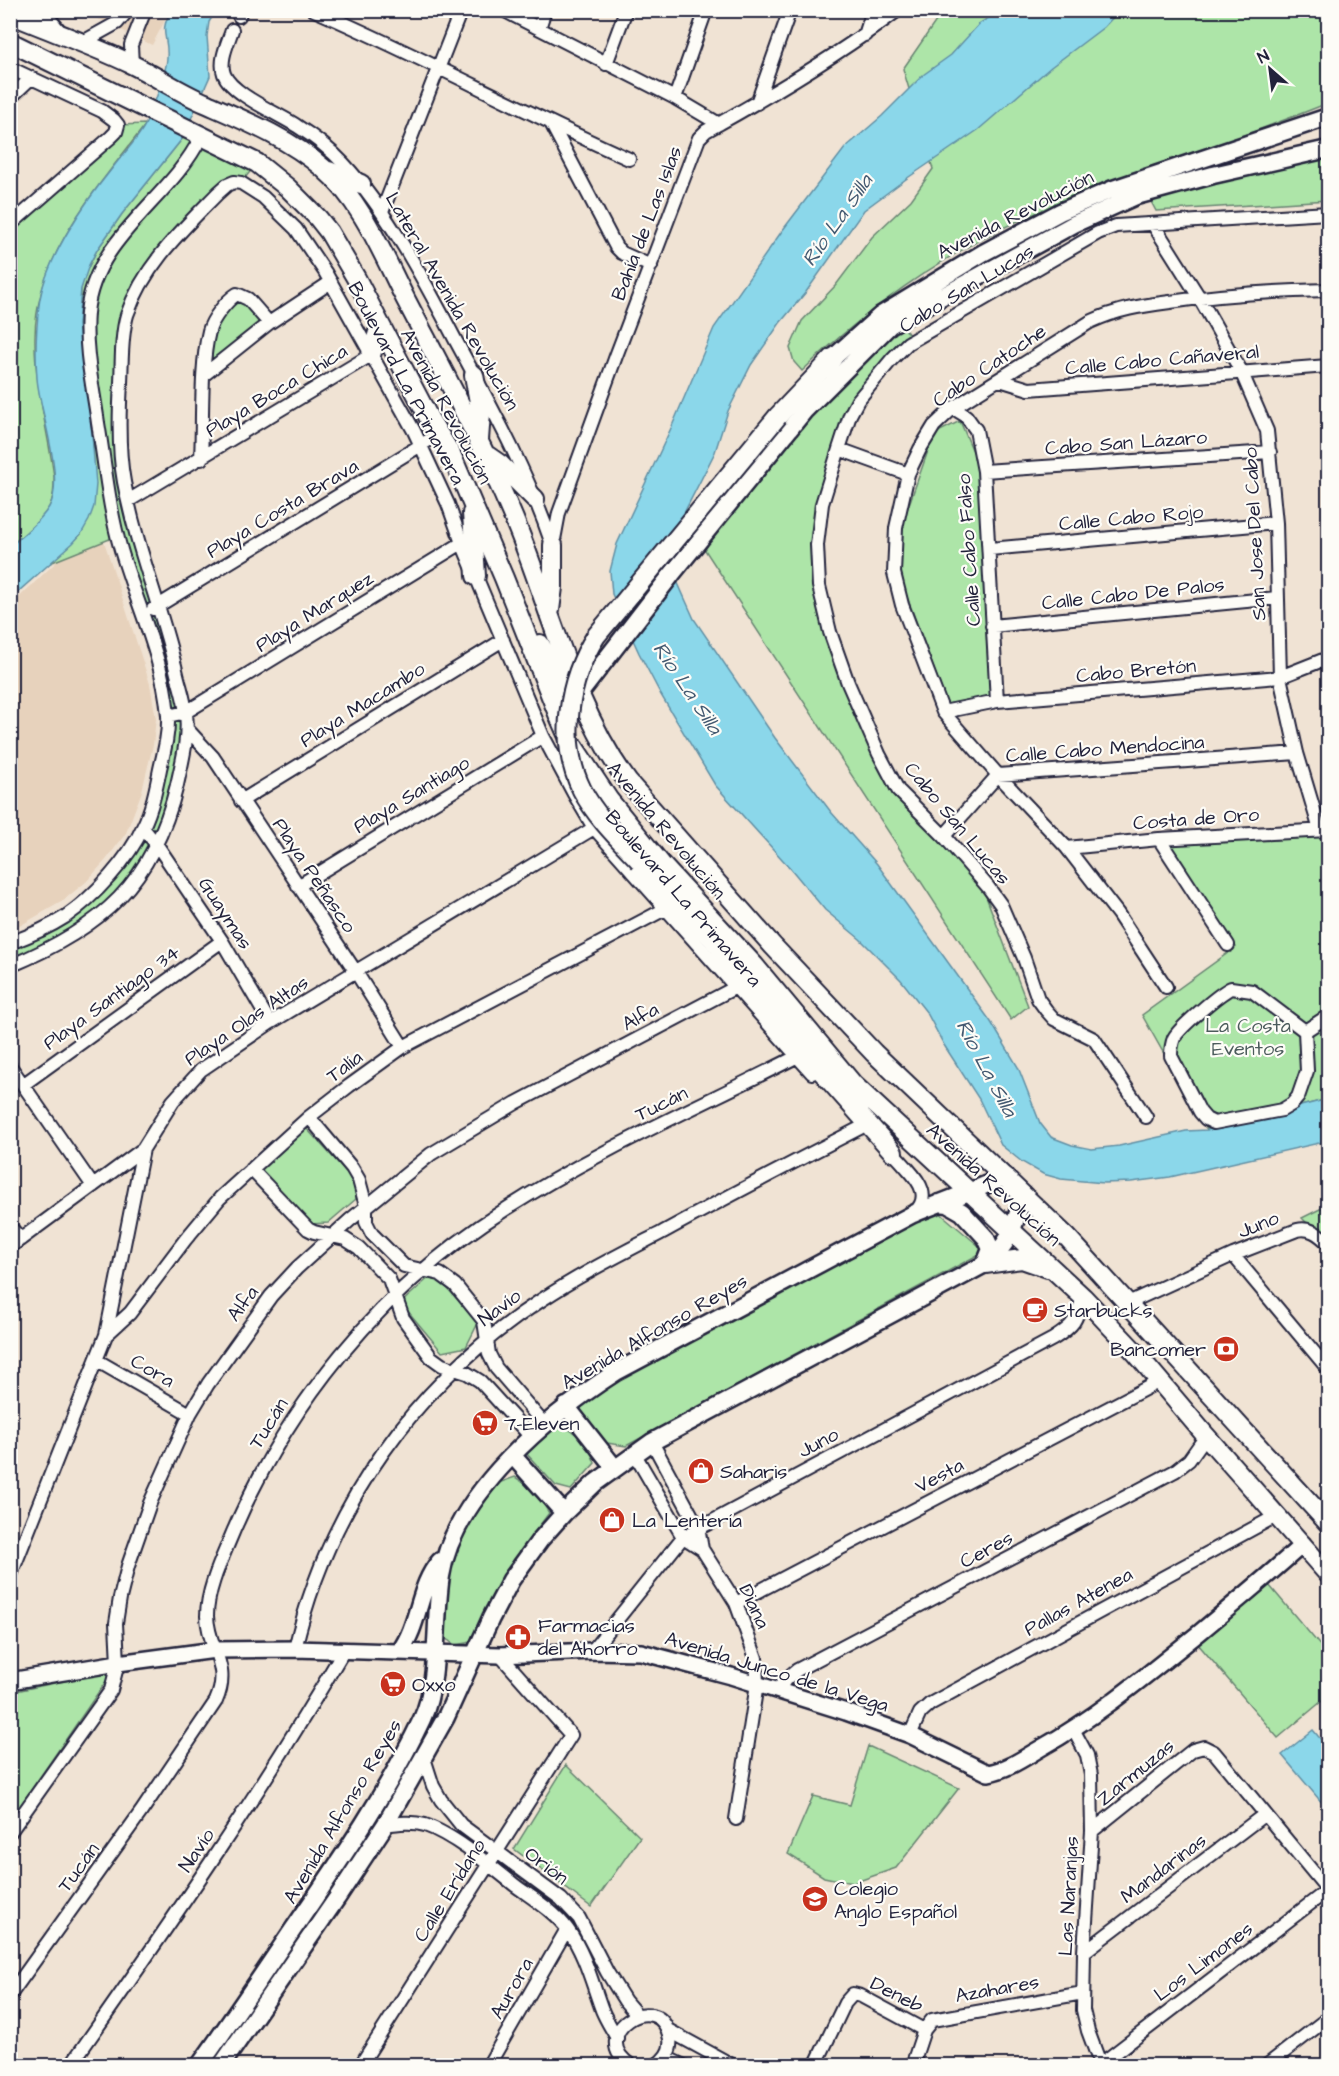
<svg xmlns="http://www.w3.org/2000/svg" width="1339" height="2076" font-family="'Architects Daughter',sans-serif">
  <style>
    .built { fill: #e7d2bc }
    .green { fill: #ade5a8; stroke: #688472; stroke-width: 1.5 }
    .water { fill: #8bd7ea; stroke: #618fa4; stroke-width: 1.5 }
    .lines { fill: none; stroke-linecap: round; stroke-linejoin: round }
    .minor-casing { stroke: #22223b; stroke-width: 16 }
    .tertiary-casing { stroke: #22223b; stroke-width: 20 }
    .secondary-casing { stroke: #22223b; stroke-width: 21 }
    .primary-casing { stroke: #22223b; stroke-width: 22 }
    .minor { stroke: #fdfcf7; stroke-width: 12 }
    .tertiary { stroke: #fdfcf7; stroke-width: 15 }
    .secondary { stroke: #fdfcf7; stroke-width: 16 }
    .primary { stroke: #fdfcf7; stroke-width: 18 }
    .primary-bridge-casing { stroke: #22223b; stroke-width: 22; stroke-linecap: butt }
    .primary-bridge { stroke: #fdfcf7; stroke-width: 18 }
    .labels { text-anchor: middle; stroke-width: 4.5; stroke-linejoin: round; paint-order: stroke }
    .street-label { font-size: 20px; fill: #22223b; stroke: #fdfcf7 }
    .park-label { font-size: 20px; fill: #4c5c5c; stroke: #fdfcf7 }
    .poi-label { font-size: 20px; fill: #22223b; stroke: #fdfcf7; text-anchor: start }
    .water-label { font-size: 21px; font-style: italic; fill: #425870; stroke: #fdfcf7 }
  </style>
  <rect width="100%" height="100%" fill="#f0e3d4"/>
  <filter id="ink" filterUnits="userSpaceOnUse"><feTurbulence type="fractalNoise" baseFrequency=".0167" numOctaves="2"/><feDisplacementMap in="SourceGraphic" scale="12" xChannelSelector="R" yChannelSelector="G"/><feConvolveMatrix kernelMatrix="1 2 1 2 8 2 1 2 1" color-interpolation-filters="sRGB"/></filter>
  <g filter="url(#ink)">
    <path class="built" d="M82,11H170L152,45Z
      M103,538L150,684L156,719L153,745L142,791L126,833L106,860L86,882L61,902L11,931V605L73,546Z"/>
    <path class="green" d="M952,11H1328V103C1268,127 1206,149 1145,171C1096,189 1048,206 1001,229C928,265 861,315 802,371L794,362L790,348L802,321L836,285L872,237L911,200L933,169L903,69L936,21Z
      M146,124C99,186 36,254 35,336C34,384 48,430 54,477C54,487 54,498 49,507C41,522 23,534 11,546V229L118,125Z
      M187,129L257,163L241,183L234,182L180,232L126,318L124,480L188,730L157,845L109,910L11,966V943L32,934L95,891L143,828L168,716L117,536L50,563L81,534L93,461V443L78,325L81,289L84,276L97,250L122,214L182,139Z
      M1328,158V200L1156,211L1148,196L1237,174Z
      M237,294L269,323L205,374L209,331Z
      M898,316L908,334L852,404L819,503L816,587L886,775L985,894L1028,1006L1011,1020L705,550L733,500Z
      M960,421L980,468L995,697L947,704L900,578L901,527L934,434Z
      M1317,836L1328,837V1099L1207,1130L1142,1015L1236,947L1165,843Z
      M306,1128L354,1180L356,1199L328,1223L310,1224L258,1168Z
      M1328,1205V1245L1302,1218Z
      M933,1207L985,1251L626,1446L607,1443L578,1413L595,1386Z
      M434,1273L478,1323L466,1347L442,1352L401,1303Z
      M561,1424L586,1441L595,1463L571,1490L556,1486L525,1452Z
      M515,1477L535,1490L549,1513L514,1559L473,1642L455,1645L445,1638L447,1563L487,1487Z
      M1269,1585L1328,1655V1696L1278,1738L1198,1644Z
      M113,1671L11,1819V1700L16,1691Z
      M868,1746L959,1788L896,1868L853,1883L824,1877L788,1854L813,1796L850,1805Z
      M566,1765L640,1837L591,1907L514,1849Z"/>
    <path class="water" d="M171,11H216L209,22L207,36L210,76L182,139L122,214L97,250L89,265L81,289L78,325L91,423L96,484L94,506L89,520L81,534L73,543L11,598V546C23,534 40,522 49,507C66,479 39,410 37,378C35,353 36,330 39,305C45,259 85,202 114,166C124,153 139,138 146,123C152,112 167,69 167,58C169,36 158,33 171,11Z
      M1000,11H1119L1104,27L1051,67L978,130L906,179L864,210L806,292L780,323L751,365L728,411L715,452L682,517L675,552L677,581L694,619L775,738L831,812L877,864L991,1022L1018,1067L1040,1123L1051,1137L1072,1145L1092,1149L1119,1146L1186,1131L1207,1130L1328,1099V1141L1170,1177L1131,1182L1104,1183L1061,1179L1043,1174L1022,1162L1001,1145L979,1099L944,1045L927,1013L901,980L860,939L825,910L791,869L715,785L661,695L639,653L612,594L610,571L617,544L672,426L714,328L782,231L845,148L882,116L923,75L951,55L980,23Z
      M1313,1730L1328,1748V1810L1282,1755Z"/>
    <g class="lines">
      <defs>
        <path id="minor" d="M314,10C421,56 523,112 629,159
          M503,10L675,98L719,124
          M239,16L241,10
          M539,28L545,10
          M232,30C228,43 219,60 224,74C231,94 279,114 297,126C313,136 330,149 343,163C388,211 426,284 457,343C492,408 528,473 552,544
          M865,35L873,10
          M81,43L117,23L128,10
          M606,64L626,10
          M132,65L131,45L145,10
          M10,68L102,111L114,120L118,125L116,132L111,137L10,225
          M10,98L31,78
          M675,98L706,10
          M757,103L790,10
          M552,125L616,247L622,253L651,266
          M382,212L461,10
          M1153,224L1199,297L1241,371L1267,431L1276,523L1280,677L1297,753L1320,830
          M205,374L269,323L331,282
          M1000,380L1029,389L1328,366
          M953,408L966,416L976,430L984,471L997,701
          M839,449L908,474
          M201,459C203,421 200,367 209,331C212,319 227,300 237,294L248,299L269,323
          M984,471L1270,452
          M128,501L371,355
          M553,545L559,513L616,356L699,138L706,131C773,94 837,56 898,10
          M990,549L1276,523
          M153,609L439,434
          M992,626L1277,598
          M943,712L997,701L1280,677L1328,658
          M168,716L186,712L462,543
          M188,730L213,757L356,972L403,1047
          M241,801L503,640
          M143,828L157,845L222,941L270,1023
          M944,836L998,775L1297,753
          M1159,839L1228,945
          M1067,848L1159,839L1328,830
          M298,886L543,736
          M10,943C29,936 48,928 65,917C94,897 129,859 143,827C152,809 156,789 160,769C164,752 169,733 168,715C163,657 137,605 121,550C109,509 105,465 98,423C93,387 84,349 87,313C94,237 170,200 201,137
          M10,966C102,928 153,883 177,785C182,762 189,737 186,714C185,700 180,687 177,674C162,609 136,547 124,482C118,450 119,415 121,383C122,361 121,336 127,315C144,265 183,229 218,193L227,185L234,182L241,183L263,197L296,229L325,272L414,431L448,504L462,543L543,736L574,794L594,828L812,1073
          M1166,987L1118,914L1067,848L998,775L943,712L902,605L894,573L896,528L908,474L920,449L934,426L953,408L1090,322C1118,309 1140,306 1170,302C1223,294 1275,291 1328,290
          M1231,988L1252,991L1305,1031L1307,1071L1298,1097L1292,1104L1282,1110L1214,1123L1206,1119L1200,1112L1171,1056C1171,1050 1172,1043 1174,1038C1180,1027 1220,993 1231,988Z
          M1305,1031L1328,1016
          M10,1066L93,1186
          M24,1084L222,941
          M309,1117L352,1168L359,1180L366,1206V1222L372,1234L404,1266L440,1274L455,1285L484,1321L489,1354L496,1368L544,1424
          M1146,1117L1094,1039L1054,1019L1046,1010L1038,999L1024,958L1001,905L988,887L944,836L898,790L879,754L848,683L830,632L819,586L817,545L822,504L839,449L850,415L858,400L892,359L908,343L1098,233L1116,226L1328,213
          M888,1148C895,1154 901,1161 908,1169C920,1182 931,1198 914,1213
          M251,1169L308,1229L314,1232L345,1239L359,1248L389,1279L403,1318L431,1357L442,1365L467,1373L480,1381L531,1437
          M10,1227L21,1239
          M10,1247L143,1149
          M1233,1255L1328,1369
          M1128,1303L1233,1255L1297,1230C1310,1227 1319,1234 1328,1243
          M106,1335L130,1313L185,1240L220,1198L309,1117L349,1086L403,1047L667,908
          M96,1360L190,1414
          M652,1442L698,1527L702,1549L736,1603L756,1658L757,1684L736,1819
          M634,1453L683,1537L702,1549
          M10,1577L106,1335L143,1149L173,1101L201,1070L270,1023L594,828
          M736,1603L1160,1381
          M295,1649C328,1505 417,1382 540,1301C579,1275 621,1254 663,1232C728,1196 794,1162 860,1128
          M592,1651L683,1537L1053,1339C1075,1325 1076,1321 1083,1297
          M778,1690L785,1680L797,1670L1175,1471L1189,1460L1206,1436
          M1073,1729L1087,1755L1091,1775L1092,1831L1084,1952L1083,2010L1088,2031L1101,2066
          M910,1735L920,1713L930,1704L1278,1515
          M424,1758L433,1786L441,1800L461,1825L561,1899L579,1918L607,1972L625,2001L637,2015
          M385,1825C398,1823 412,1821 425,1825C454,1835 492,1867 516,1886C534,1899 555,1912 568,1930C585,1954 592,1983 602,2010C606,2020 612,2029 617,2038
          M1092,1831L1193,1750L1204,1747L1214,1752L1328,1890
          M10,1832L111,1690L118,1663L116,1623L120,1598L128,1566L150,1503L190,1414L208,1384L271,1296L297,1268L350,1220L431,1154L516,1103L736,987
          M1084,1952L1265,1814
          M10,1995L141,1812L216,1701C232,1665 208,1650 207,1616C207,1592 219,1565 228,1544C284,1407 380,1288 506,1209C598,1150 700,1106 798,1056
          M668,2030L734,2066
          M665,2057L684,2066
          M1101,2064L1328,1890
          M70,2066C166,1930 260,1794 344,1650
          M360,2066L571,1735L500,1655
          M488,2066L567,1929
          M632,2066C583,2036 660,1983 670,2039C672,2051 664,2060 655,2066
          M815,2066L845,2003L853,1994L861,1996L924,2030
          M912,2066L924,2030L932,2020L1083,1993
          M1266,2066L1328,2018"/>
        <path id="tertiary" d="M37,10L43,13L60,34
          M10,1681L118,1663L215,1650L295,1649L500,1655L592,1651L641,1652L731,1676L846,1712L910,1735L988,1773C1007,1770 1024,1758 1041,1748C1098,1716 1148,1674 1199,1633C1234,1604 1269,1575 1303,1544"/>
        <path id="secondary" d="M827,369L833,358L881,315L983,253L1060,212L1113,189L1328,117
          M580,693L672,574L805,410L890,325L1074,224L1136,196L1213,175L1328,149
          M939,1203L948,1204L962,1212L986,1238L991,1249L985,1264
          M566,1406L614,1467
          M513,1456L564,1513
          M400,1651C420,1624 418,1586 440,1561
          M199,2066C232,2020 263,1974 294,1928C340,1861 387,1793 422,1719C440,1681 434,1619 441,1576C454,1494 549,1415 616,1372L913,1214C944,1201 975,1191 1005,1176
          M221,2066L337,1898L385,1825L446,1717L491,1618L511,1580L540,1540L564,1513L595,1483L652,1442L985,1264C1012,1242 1014,1226 1023,1195"/>
        <path id="primary" d="M10,14C50,31 92,45 131,64C156,76 179,92 205,103C246,121 288,138 323,168C362,201 383,255 406,300C446,377 488,453 520,534C553,618 575,709 628,782L773,946L874,1053L1067,1237L1328,1523
          M10,42L257,163L288,188L318,218L329,232L356,278L430,420L451,454L504,578L558,714L570,741L609,800L661,864L754,965L853,1084L1083,1297L1135,1352L1206,1436L1328,1574
          M329,171L361,184
          M371,355L380,326
          M474,375L481,413L479,440
          M778,416L833,358
          M488,456L501,465L535,499
          M472,513L476,576
          M550,610L553,587V545
          M540,644C549,660 558,693 580,693
          M640,861L713,940L801,1044L815,1064L893,1152
          M985,1264L1022,1259L1048,1268"/>
      </defs>
      <use href="#minor" class="minor-casing"/>
      <use href="#tertiary" class="tertiary-casing"/>
      <use href="#secondary" class="secondary-casing"/>
      <use href="#primary" class="primary-casing"/>
      <use href="#minor" class="minor"/>
      <use href="#tertiary" class="tertiary"/>
      <use href="#secondary" class="secondary"/>
      <use href="#primary" class="primary"/>
      <defs>
        <path id="primary-bridge" d="M640,861C619,839 596,817 582,790C558,742 568,680 596,636L778,416"/>
      </defs>
      <use href="#primary-bridge" class="primary-bridge-casing"/>
      <use href="#primary-bridge" class="primary-bridge"/>
    </g>
  </g>
  <defs>
    <symbol id="cafe-disc" viewBox="-11 -11 22 22"><circle r="9.5" fill="#c8321e" stroke="#fdfcf7"/><path d="M-5.5-4.5H6V0H3Q3 3.5 0 3.5H-2.5Q-5.5 3.5-5.5 0ZM3-3.2v2h1.7v-2ZM-6 4.5H4V6H-6Z" fill="#fff"/></symbol>
    <symbol id="bank-disc" viewBox="-11 -11 22 22"><circle r="9.5" fill="#c8321e" stroke="#fdfcf7"/><path d="M-6-4H6V4H-6ZM0-2.3a2.3 2.3 0 1 0 0 4.6a2.3 2.3 0 1 0 0-4.6Z" fill="#fff"/></symbol>
    <symbol id="supermarket-disc" viewBox="-11 -11 22 22"><circle r="9.5" fill="#c8321e" stroke="#fdfcf7"/><path d="M-6-5.5h2.5l.6 2H6L4.5 2H-2.5L-4.4-4H-6ZM-1.5 3.2a1.3 1.3 0 1 0 .1 0ZM3 3.2a1.3 1.3 0 1 0 .1 0Z" fill="#fff"/></symbol>
    <symbol id="shop-disc" viewBox="-11 -11 22 22"><circle r="9.5" fill="#c8321e" stroke="#fdfcf7"/><path d="M-5-2.5h2.3a2.7 3.5 0 0 1 5.4 0H5L5.5 6h-11ZM-1.5-2.5h3a1.5 2.3 0 0 0-3 0Z" fill="#fff"/></symbol>
    <symbol id="pharmacy-disc" viewBox="-11 -11 22 22"><circle r="9.5" fill="#c8321e" stroke="#fdfcf7"/><path d="M-2-6h4v4h4v4h-4v4h-4v-4h-4v-4h4Z" fill="#fff"/></symbol>
    <symbol id="university-disc" viewBox="-11 -11 22 22"><circle r="9.5" fill="#c8321e" stroke="#fdfcf7"/><path d="M0-5L7-2L0 1L-7-2ZM-4 1L0 2.5L4 1V4Q0 6-4 4Z" fill="#fff"/></symbol>
  </defs>
  <g fill-rule="evenodd">
    <use href="#cafe-disc" x="1020" y="1295" width="30" height="30"/>
    <use href="#bank-disc" x="1211" y="1334" width="30" height="30"/>
    <use href="#supermarket-disc" x="470" y="1408" width="30" height="30"/>
    <use href="#shop-disc" x="686" y="1456" width="30" height="30"/>
    <use href="#shop-disc" x="597" y="1505" width="30" height="30"/>
    <use href="#pharmacy-disc" x="503" y="1622" width="30" height="30"/>
    <use href="#supermarket-disc" x="378" y="1669" width="30" height="30"/>
    <use href="#university-disc" x="800" y="1884" width="30" height="30"/>
  </g>
  <g class="labels">
    <g class="street-label">
      <text transform="translate(1015 214) rotate(-27)" y="7">Avenida Revolución</text>
      <text transform="translate(646 223) rotate(-69)" y="7">Bahía de Las Islas</text>
      <text transform="translate(966 288) rotate(-31)" y="7">Cabo San Lucas</text>
      <text transform="translate(453 301) rotate(60)" y="7">Lateral Avenida Revolución</text>
      <text transform="translate(1162 359) rotate(-5)" y="7">Calle Cabo Cañaveral</text>
      <text transform="translate(989 365) rotate(-34)" y="7">Cabo Catoche</text>
      <text transform="translate(407 383) rotate(62)" y="7">Boulevard La Primavera</text>
      <text transform="translate(276 390) rotate(-31)" y="7">Playa Boca Chica</text>
      <text transform="translate(447 406) rotate(62)" y="7">Avenida Revolución</text>
      <text transform="translate(1126 442) rotate(-4)" y="7">Cabo San Lázaro</text>
      <text transform="translate(282 508) rotate(-31)" y="7">Playa Costa Brava</text>
      <text transform="translate(1131 517) rotate(-5)" y="7">Calle Cabo Rojo</text>
      <text transform="translate(1254 534) rotate(-93)" y="7">San Jose Del Cabo</text>
      <text transform="translate(968 550) rotate(-94)" y="7">Calle Cabo Falso</text>
      <text transform="translate(1133 593) rotate(-6)" y="7">Calle Cabo De Palos</text>
      <text transform="translate(314 611) rotate(-32)" y="7">Playa Marquez</text>
      <text transform="translate(1136 670) rotate(-5)" y="7">Cabo Bretón</text>
      <text transform="translate(362 704) rotate(-32)" y="7">Playa Macambo</text>
      <text transform="translate(1105 748) rotate(-4)" y="7">Calle Cabo Mendocina</text>
      <text transform="translate(411 794) rotate(-31)" y="7">Playa Santiago</text>
      <text transform="translate(1196 818) rotate(-4)" y="7">Costa de Oro</text>
      <text transform="translate(958 823) rotate(50)" y="7">Cabo San Lucas</text>
      <text transform="translate(667 830) rotate(50)" y="7">Avenida Revolución</text>
      <text transform="translate(315 875) rotate(56)" y="7">Playa Peñasco</text>
      <text transform="translate(684 898) rotate(49)" y="7">Boulevard La Primavera</text>
      <text transform="translate(226 913) rotate(57)" y="7">Guaymas</text>
      <text transform="translate(111 997) rotate(-36)" y="7">Playa Santiago 34</text>
      <text transform="translate(640 1016) rotate(-28)" y="7">Alfa</text>
      <text transform="translate(246 1020) rotate(-34)" y="7">Playa Olas Altas</text>
      <text transform="translate(344 1066) rotate(-37)" y="7">Talía</text>
      <text transform="translate(661 1103) rotate(-26)" y="7">Tucán</text>
      <text transform="translate(994 1184) rotate(42)" y="7">Avenida Revolución</text>
      <text transform="translate(1258 1224) rotate(-22)" y="7">Juno</text>
      <text transform="translate(242 1303) rotate(-53)" y="7">Alfa</text>
      <text transform="translate(499 1307) rotate(-37)" y="7">Navío</text>
      <text transform="translate(654 1331) rotate(-30)" y="7">Avenida Alfonso Reyes</text>
      <text transform="translate(153 1370) rotate(30)" y="7">Cora</text>
      <text transform="translate(268 1423) rotate(-58)" y="7">Tucán</text>
      <text transform="translate(818 1442) rotate(-28)" y="7">Juno</text>
      <text transform="translate(939 1475) rotate(-28)" y="7">Vesta</text>
      <text transform="translate(986 1549) rotate(-28)" y="7">Ceres</text>
      <text transform="translate(1078 1601) rotate(-29)" y="7">Pallas Atenea</text>
      <text transform="translate(755 1606) rotate(65)" y="7">Diana</text>
      <text transform="translate(777 1671) rotate(17)" y="7">Avenida Junco de la Vega</text>
      <text transform="translate(1135 1772) rotate(-39)" y="7">Zarmuzas</text>
      <text transform="translate(342 1811) rotate(-59)" y="7">Avenida Alfonso Reyes</text>
      <text transform="translate(196 1850) rotate(-56)" y="7">Navío</text>
      <text transform="translate(547 1865) rotate(37)" y="7">Orión</text>
      <text transform="translate(78 1867) rotate(-54)" y="7">Tucán</text>
      <text transform="translate(1163 1868) rotate(-37)" y="7">Mandarinas</text>
      <text transform="translate(449 1890) rotate(-58)" y="7">Calle Erídano</text>
      <text transform="translate(1068 1896) rotate(-87)" y="7">Las Naranjas</text>
      <text transform="translate(1203 1961) rotate(-37)" y="7">Los Limones</text>
      <text transform="translate(511 1988) rotate(-60)" y="7">Aurora</text>
      <text transform="translate(997 1988) rotate(-10)" y="7">Azahares</text>
      <text transform="translate(897 1994) rotate(27)" y="7">Deneb</text>
    </g>
    <g class="park-label">
      <text x="1248" y="1032">La Costa<tspan x="1248" dy="23">Eventos</tspan></text>
    </g>
    <g class="poi-label">
      <text x="1054" y="1317">Starbucks</text>
      <text x="1206" y="1356" text-anchor="end">Bancomer</text>
      <text x="504" y="1430">7-Eleven</text>
      <text x="720" y="1478">Saharis</text>
      <text x="632" y="1527">La Lentería</text>
      <text x="538" y="1632">Farmacias<tspan x="538" dy="23">del Ahorro</tspan></text>
      <text x="412" y="1691">Oxxo</text>
      <text x="834" y="1895">Colegio<tspan x="834" dy="23">Anglo Español</tspan></text>
    </g>
    <g class="water-label">
      <text transform="translate(837 220) rotate(-55)" y="7">Río La Silla</text>
      <text transform="translate(688 688) rotate(56)" y="7">Río La Silla</text>
      <text transform="translate(987 1068) rotate(62)" y="7">Río La Silla</text>
    </g>
  </g>
  <rect width="1339" height="2076" fill="none" stroke="#fdfcf7" stroke-width="36"/>
  <rect x="18" y="18" width="1303" height="2040" fill="none" stroke="#22223b" stroke-width="2" filter="url(#ink)"/>
  <g transform="translate(1270 69) rotate(332)" stroke="#fdfcf7" stroke-width="4.5" paint-order="stroke">
  <path d="M0-4.5L10 22L0 15L-10 22Z" fill="#22223b"/>
  <text y="-9" font-size="16" font-weight="bold" text-anchor="middle" fill="#22223b">N</text>
  </g>
</svg>
